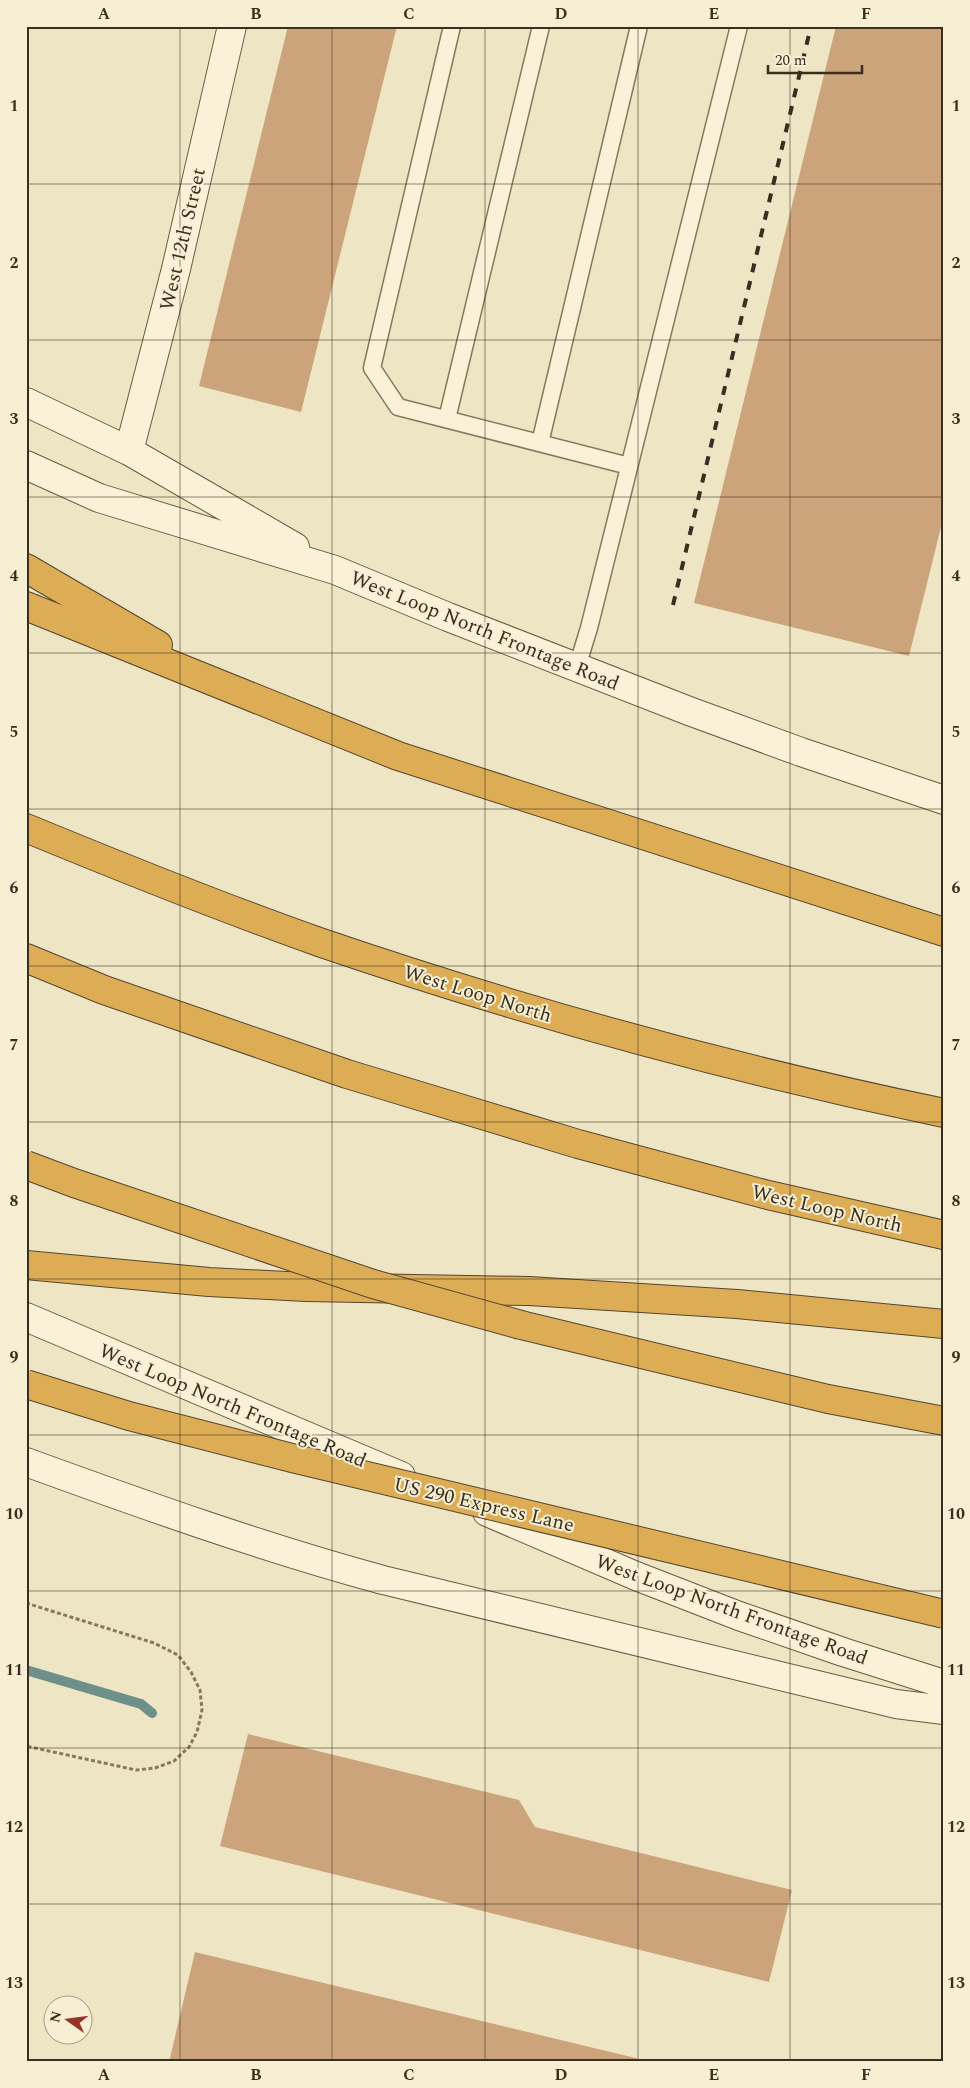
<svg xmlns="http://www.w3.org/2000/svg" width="970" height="2088" font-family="Spectral,serif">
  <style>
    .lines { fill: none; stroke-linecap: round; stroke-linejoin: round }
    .stream { stroke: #6d908a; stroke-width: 10 }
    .building { fill: #cca47b }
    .lane-casing { stroke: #89785b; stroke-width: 19 }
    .secondary-casing { stroke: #6b593e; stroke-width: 30 }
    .highway-casing { stroke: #57452f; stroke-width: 30 }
    .path { stroke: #89785b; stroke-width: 3; stroke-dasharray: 4 2.5; stroke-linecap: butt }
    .lane { stroke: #f9f2d8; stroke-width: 16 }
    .secondary { stroke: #f9f2d8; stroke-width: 28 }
    .highway { stroke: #ddad56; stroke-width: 28 }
    .rail { stroke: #392e1f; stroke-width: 4; stroke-dasharray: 9 9; stroke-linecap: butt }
    .highway-bridge-casing { stroke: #57452f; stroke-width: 30; stroke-linecap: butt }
    .highway-bridge { stroke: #ddad56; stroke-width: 28 }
    .grid { fill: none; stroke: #392e1f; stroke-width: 1; stroke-opacity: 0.55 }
    .labels { text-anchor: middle; stroke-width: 4; stroke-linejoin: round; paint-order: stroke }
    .street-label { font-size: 20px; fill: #392e1f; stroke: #f6efd4 }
    .neatline { fill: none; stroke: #392e1f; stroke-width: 2 }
    .grid-label { font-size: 16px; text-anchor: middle; font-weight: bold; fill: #392e1f }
  </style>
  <rect width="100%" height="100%" fill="#eee5c5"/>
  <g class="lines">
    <path class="stream" d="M26,1670L141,1704L152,1713"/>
  </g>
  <path class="building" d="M288,26H397L301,412L199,386Z
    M836,26H944V515L909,656L694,603Z
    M248,1734L519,1800L535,1827L792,1890L769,1982L220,1846Z
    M195,1952L648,2061V2062H169Z"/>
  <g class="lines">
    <defs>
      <path id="lane" d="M452,26L372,368L398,407L629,466
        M447,419L541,26
        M540,443L639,26
        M577,667L589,628L739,26"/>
      <path id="secondary" d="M26,402L129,451L295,547
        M129,451L176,269L232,26
        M26,465L99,498L335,570L448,617L689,711L801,752L944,800
        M26,1317L401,1476
        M26,1462C144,1505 262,1547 383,1580L896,1704L944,1710
        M487,1512L636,1576L739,1616L843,1652L944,1684"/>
      <path id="highway" d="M26,568L158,645
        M26,606L398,756L944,932
        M26,828C123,868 220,907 319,942C524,1012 732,1069 944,1113
        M26,958L104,990L347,1074L578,1144L768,1195L944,1235
        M26,1265L209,1282L306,1287L529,1291L737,1304L944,1324
        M521,1325L828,1399L944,1421"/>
    </defs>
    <use href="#lane" class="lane-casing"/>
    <use href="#secondary" class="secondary-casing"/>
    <use href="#highway" class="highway-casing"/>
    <path class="path" d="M26,1603L154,1643L178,1655L191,1672L200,1690L202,1710L197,1732L189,1747L174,1761L155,1768L136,1770L26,1746"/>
    <use href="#lane" class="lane"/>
    <use href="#secondary" class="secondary"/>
    <use href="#highway" class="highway"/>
    <path class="rail" d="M673,605L811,26"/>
    <defs>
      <path id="highway-bridge" d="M26,1165L74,1183L373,1284L521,1325
        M26,1384L129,1416L296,1459L944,1614"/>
    </defs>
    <use href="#highway-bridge" class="highway-bridge-casing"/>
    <use href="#highway-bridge" class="highway-bridge"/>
  </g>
  <path class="grid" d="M180,26V2062M332,26V2062M485,26V2062M638,26V2062M790,26V2062M26,184H944M26,340H944M26,497H944M26,653H944M26,809H944M26,966H944M26,1122H944M26,1279H944M26,1435H944M26,1591H944M26,1748H944M26,1904H944"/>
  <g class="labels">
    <g class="street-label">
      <text transform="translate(182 239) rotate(-77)" y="7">West 12th Street</text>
      <text transform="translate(485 630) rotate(22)" y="7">West Loop North Frontage Road</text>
      <text transform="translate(478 993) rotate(17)" y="7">West Loop North</text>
      <text transform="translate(827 1208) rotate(13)" y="7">West Loop North</text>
      <text transform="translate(233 1405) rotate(23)" y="7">West Loop North Frontage Road</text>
      <text transform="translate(484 1504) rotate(13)" y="7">US 290 Express Lane</text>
      <text transform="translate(732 1609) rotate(20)" y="7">West Loop North Frontage Road</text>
    </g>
  </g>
  <rect width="970" height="2088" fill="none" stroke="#f6efd4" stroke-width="55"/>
  <g transform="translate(68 2020) rotate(284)"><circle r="24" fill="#f6efd4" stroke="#aaa28c"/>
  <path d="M0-4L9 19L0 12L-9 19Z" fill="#98332b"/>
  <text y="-8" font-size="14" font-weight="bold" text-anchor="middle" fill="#392e1f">N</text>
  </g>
  <path d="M768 65v8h94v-8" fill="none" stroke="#392e1f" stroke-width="2.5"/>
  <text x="775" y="65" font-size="15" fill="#392e1f" stroke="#f6efd4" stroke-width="4" paint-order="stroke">20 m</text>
  <rect x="28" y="28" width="914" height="2032" class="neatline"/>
  <g class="grid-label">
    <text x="104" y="19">A</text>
    <text x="256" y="19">B</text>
    <text x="409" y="19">C</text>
    <text x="561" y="19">D</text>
    <text x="714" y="19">E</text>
    <text x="866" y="19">F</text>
    <text x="14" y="111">1</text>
    <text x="956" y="111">1</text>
    <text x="14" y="268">2</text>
    <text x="956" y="268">2</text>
    <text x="14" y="424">3</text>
    <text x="956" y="424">3</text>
    <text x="14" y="581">4</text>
    <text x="956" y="581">4</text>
    <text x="14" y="737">5</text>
    <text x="956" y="737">5</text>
    <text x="14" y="893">6</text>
    <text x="956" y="893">6</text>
    <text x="14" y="1050">7</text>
    <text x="956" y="1050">7</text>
    <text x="14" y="1206">8</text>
    <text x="956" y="1206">8</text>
    <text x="14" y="1362">9</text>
    <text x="956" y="1362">9</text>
    <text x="14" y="1519">10</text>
    <text x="956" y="1519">10</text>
    <text x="14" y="1675">11</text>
    <text x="956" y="1675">11</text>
    <text x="14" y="1832">12</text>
    <text x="956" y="1832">12</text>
    <text x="14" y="1988">13</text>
    <text x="956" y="1988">13</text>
    <text x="104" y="2080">A</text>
    <text x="256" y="2080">B</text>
    <text x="409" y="2080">C</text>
    <text x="561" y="2080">D</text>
    <text x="714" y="2080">E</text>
    <text x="866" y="2080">F</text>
  </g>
</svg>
